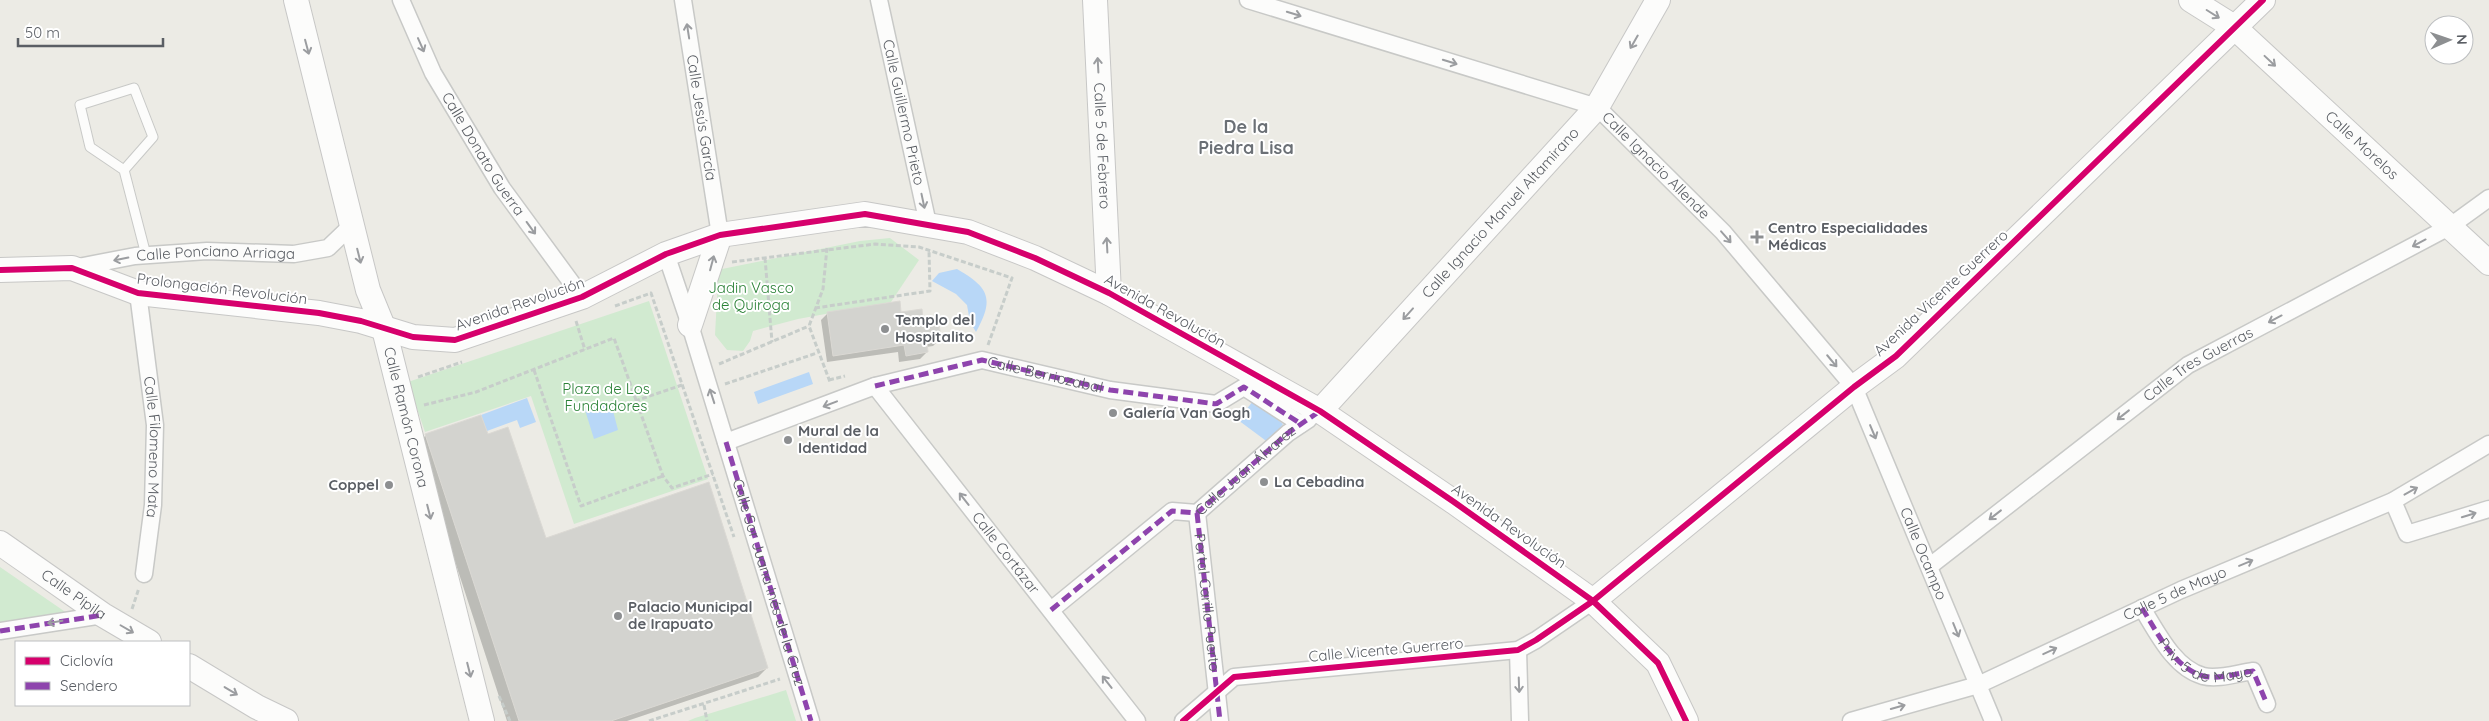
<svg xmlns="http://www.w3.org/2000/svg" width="2489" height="721" font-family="Quicksand,sans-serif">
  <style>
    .green { fill: #d1ead0 }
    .water { fill: #b8d7f7 }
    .shadow { fill: #0003 }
    .building { fill: #d3d3cf; stroke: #dbd9d4 }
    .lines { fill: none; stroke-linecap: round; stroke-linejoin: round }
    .lane-casing { stroke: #c8c9c7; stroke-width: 11 }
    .street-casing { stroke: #c8c9c7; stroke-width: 19 }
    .secondary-casing { stroke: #c7c7c6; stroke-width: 26 }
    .path { stroke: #c7cdca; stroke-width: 3; stroke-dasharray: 5 2.5; stroke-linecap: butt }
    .lane { stroke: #fcfcfb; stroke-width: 9 }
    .street { stroke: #fcfcfb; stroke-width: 16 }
    .secondary { stroke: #fcfcfb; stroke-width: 24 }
    .quiet { stroke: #8e44ad; stroke-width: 5; stroke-dasharray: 10 5; stroke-linecap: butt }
    .cycleway-casing { stroke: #fff; stroke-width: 9 }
    .cycleway { stroke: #d6006c; stroke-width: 6 }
    .oneway { stroke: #9b9da0 }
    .poi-dot { fill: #8d8f91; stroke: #fff; stroke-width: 2 }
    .labels { text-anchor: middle; stroke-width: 4; stroke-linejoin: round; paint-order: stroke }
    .street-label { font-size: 15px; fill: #5a5e64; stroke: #fff }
    .poi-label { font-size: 15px; font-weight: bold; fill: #5a5e64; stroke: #fff; text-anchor: start }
    .park-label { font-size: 15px; fill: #2b8237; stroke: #fff }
    .quarter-label { font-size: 18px; font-weight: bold; fill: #6b7076; stroke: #fff }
  </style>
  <rect width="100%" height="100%" fill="#ecebe5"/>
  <path class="green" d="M890,238L919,260L891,302L798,319L753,331L750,341L743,351L727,350L715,335L718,279L722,269L860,241Z
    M649,301L708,479L574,524L531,396L425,432L408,382Z
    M0,567L77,620L0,633Z
    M786,690L796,721H688L695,718Z"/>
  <path class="water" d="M957,269C990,288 994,299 976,332L970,322L967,305L956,294L932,281L939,273Z
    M809,372L813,384L758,404L754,392Z
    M527,398L536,422L520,428L517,420L487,431L481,415Z
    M1253,401L1283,424L1269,443L1238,420Z
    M611,403L618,430L594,439L585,410Z"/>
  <path class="shadow" d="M828,313H900L922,320L940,339L933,346L926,347L927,352L920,359L899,362L898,352L827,362L821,320Z
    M426,435L487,436L545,539L767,668L758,677L627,721H507L417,445Z"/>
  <path class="building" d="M900,301L901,312L922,309L923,319L938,317L941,339L927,342L928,352L906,356L904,345L833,356L827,312Z
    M481,415L488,434L508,427L546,538L709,482L768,668L611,721H519L425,434Z"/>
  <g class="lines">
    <defs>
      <path id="lane" d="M124,170L90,147L80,105L134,88L153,137L124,170L146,255"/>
      <g id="street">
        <path id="s1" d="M401,0L433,73L502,188L582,297"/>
        <path id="s2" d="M683,0L720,235"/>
        <path id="s3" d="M879,0L928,224"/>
        <path id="s4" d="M1248,0L1597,107L1723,232L1854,387L1993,721"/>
        <path id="s5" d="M666,254L690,325L811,721"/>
        <path id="s6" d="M73,268L135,256L207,251L294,254L328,248L352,225"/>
        <path id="s7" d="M138,293L155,425L153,505L144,574"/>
        <path id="s8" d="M875,386L1137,721"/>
        <path d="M726,442L875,386L982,360L1110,390L1216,404L1244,387L1301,424"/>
        <path d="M2393,501L2407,534L2489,509"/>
        <path id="s9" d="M1197,513L1220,721"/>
        <path id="s10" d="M1930,566L2188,365L2449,227L2489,198"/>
        <path d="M2142,608C2157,632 2174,668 2203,676C2218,680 2238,673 2253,671L2267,704"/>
        <path d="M1051,610L1172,511L1197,513L1288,433L1309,419"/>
        <path d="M0,631L103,615"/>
        <path d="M1518,650L1520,721"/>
        <path d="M1183,721L1234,677L1518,650L1536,640L1593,601"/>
        <path id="s11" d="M1851,721L1978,685L2181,590L2393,501L2489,444"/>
      </g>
      <g id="secondary">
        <path id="s12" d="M296,0L368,290L384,329L482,721"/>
        <path id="s13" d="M1095,0L1109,293"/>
        <path id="s14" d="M2191,0L2234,27L2489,263"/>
        <path d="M0,270L72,268L138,293L319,313L361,321L413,337L455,340L582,297L666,254L720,235L865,214L968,232L1035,258L1109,293L1320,411L1454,502L1593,601L1658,663L1686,721"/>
        <path d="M690,325L720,235"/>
        <path id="s15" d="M1320,411L1597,107L1658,0"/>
        <path id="s16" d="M0,543L103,615L149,642"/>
        <path d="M1593,601L1854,387L1896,356L2263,0"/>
        <path d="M189,666L257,707L286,721"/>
      </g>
    </defs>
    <use href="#lane" class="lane-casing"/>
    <use href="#street" class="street-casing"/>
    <use href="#secondary" class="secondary-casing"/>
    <path class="path" d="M827,248L823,289L809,326L830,382
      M765,258L772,342
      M732,262L875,244L919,247L1012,278L988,345
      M615,306L651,293L734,537
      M815,308L930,291L929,251
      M576,321L585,350
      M719,364L809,326
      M534,370L581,506L663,476
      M418,377L462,362
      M829,380L845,376
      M725,384L817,353
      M635,401L682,385
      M424,405L476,392L614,338L663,476L672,488L713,474
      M132,609L139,588
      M499,696L510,721
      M704,705L707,721
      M649,721L780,679"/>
    <use href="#lane" class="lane"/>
    <use href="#street" class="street"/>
    <use href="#secondary" class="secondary"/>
    <g class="quiet">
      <path id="s17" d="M875,386L982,360L1110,390L1216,404L1244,387L1301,424"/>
      <path d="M726,442L811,721"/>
      <path d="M1197,513L1220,721"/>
      <path id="s18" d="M2142,608C2157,632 2174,668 2203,676C2218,680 2238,673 2253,671L2267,704"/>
      <path id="s19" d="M1051,610L1172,511L1197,513L1288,433L1320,411"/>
      <path d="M0,631L103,615"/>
    </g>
    <defs>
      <path id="cycleway" d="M0,270L72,268L138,293L319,313L361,321L413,337L455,340L582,297L666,254L720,235L865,214L968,232L1035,258L1109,293L1320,411L1454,502L1593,601L1658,663L1686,721
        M1183,721L1234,677L1518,650L1536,640L1593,601L1854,387L1896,356L2263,0"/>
    </defs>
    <use href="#cycleway" class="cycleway-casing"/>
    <use href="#cycleway" class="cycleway"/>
  </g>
  <defs><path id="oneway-shaft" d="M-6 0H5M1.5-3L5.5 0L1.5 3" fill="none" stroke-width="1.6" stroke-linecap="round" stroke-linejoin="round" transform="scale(1.25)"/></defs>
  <g class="oneway">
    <use href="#oneway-shaft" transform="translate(1294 14) rotate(17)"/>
    <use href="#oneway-shaft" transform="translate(2213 14) rotate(32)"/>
    <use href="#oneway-shaft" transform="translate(688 31) rotate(-99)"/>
    <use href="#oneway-shaft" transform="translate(1634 42) rotate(120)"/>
    <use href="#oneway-shaft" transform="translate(421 45) rotate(66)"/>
    <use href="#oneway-shaft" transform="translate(307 47) rotate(75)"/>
    <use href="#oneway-shaft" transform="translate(2270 61) rotate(43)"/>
    <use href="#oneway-shaft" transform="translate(1450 62) rotate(17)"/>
    <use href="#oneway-shaft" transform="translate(1098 65) rotate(-93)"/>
    <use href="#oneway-shaft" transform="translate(923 201) rotate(78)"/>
    <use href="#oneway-shaft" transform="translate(531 228) rotate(54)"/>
    <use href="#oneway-shaft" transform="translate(1726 237) rotate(49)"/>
    <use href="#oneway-shaft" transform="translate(2419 243) rotate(152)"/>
    <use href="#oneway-shaft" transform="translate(1107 245) rotate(-93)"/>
    <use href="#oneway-shaft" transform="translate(359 256) rotate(76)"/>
    <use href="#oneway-shaft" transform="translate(121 259) rotate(169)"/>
    <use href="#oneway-shaft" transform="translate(712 263) rotate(-75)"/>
    <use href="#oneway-shaft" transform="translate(1408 314) rotate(132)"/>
    <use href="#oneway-shaft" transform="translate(2275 319) rotate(152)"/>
    <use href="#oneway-shaft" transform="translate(1832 361) rotate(50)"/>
    <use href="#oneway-shaft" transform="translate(712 396) rotate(-108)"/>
    <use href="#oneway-shaft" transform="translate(830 404) rotate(159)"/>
    <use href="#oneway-shaft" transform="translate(2123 415) rotate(142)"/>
    <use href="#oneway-shaft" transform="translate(1873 432) rotate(67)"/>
    <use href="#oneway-shaft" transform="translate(2411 491) rotate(-29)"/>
    <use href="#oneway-shaft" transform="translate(964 499) rotate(-128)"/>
    <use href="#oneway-shaft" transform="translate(429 512) rotate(76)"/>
    <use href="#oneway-shaft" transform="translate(1995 515) rotate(142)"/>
    <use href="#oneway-shaft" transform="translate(2469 515) rotate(-17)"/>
    <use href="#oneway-shaft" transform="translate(2246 563) rotate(-23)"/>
    <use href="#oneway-shaft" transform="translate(55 622) rotate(171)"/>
    <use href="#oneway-shaft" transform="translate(127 629) rotate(30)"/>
    <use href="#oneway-shaft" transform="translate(1956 630) rotate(68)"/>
    <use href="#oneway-shaft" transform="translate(2050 651) rotate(-25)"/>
    <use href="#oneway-shaft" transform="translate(469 670) rotate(76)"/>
    <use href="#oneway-shaft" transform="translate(1107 682) rotate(-128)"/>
    <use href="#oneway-shaft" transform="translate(1519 685) rotate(88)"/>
    <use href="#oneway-shaft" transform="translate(231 691) rotate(31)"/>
    <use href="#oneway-shaft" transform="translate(1898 707) rotate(-16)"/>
  </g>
  <g class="poi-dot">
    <path d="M1754.5 229.5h5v5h5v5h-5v5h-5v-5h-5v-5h5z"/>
    <circle cx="885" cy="329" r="5"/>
    <circle cx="1113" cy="413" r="5"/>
    <circle cx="788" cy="440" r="5"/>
    <circle cx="1264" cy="482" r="5"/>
    <circle cx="389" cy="485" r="5"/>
    <circle cx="618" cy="616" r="5"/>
  </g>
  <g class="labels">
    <g class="street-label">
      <text dy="5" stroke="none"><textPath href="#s3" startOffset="115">Calle Guillermo Prieto</textPath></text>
      <text dy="5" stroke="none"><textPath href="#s2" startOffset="119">Calle Jesús García</textPath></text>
      <text dy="5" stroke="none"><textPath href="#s14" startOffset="225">Calle Morelos</textPath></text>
      <text dy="5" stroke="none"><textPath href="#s13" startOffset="146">Calle 5 de Febrero</textPath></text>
      <text dy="5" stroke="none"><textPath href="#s1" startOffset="175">Calle Donato Guerra</textPath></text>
      <text dy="5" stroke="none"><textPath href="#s4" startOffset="448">Calle Ignacio Allende</textPath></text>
      <text dy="5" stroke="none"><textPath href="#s15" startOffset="268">Calle Ignacio Manuel Altamirano</textPath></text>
      <text dy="5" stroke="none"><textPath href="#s6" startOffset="144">Calle Ponciano Arriaga</textPath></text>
      <text transform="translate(222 289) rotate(7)" y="5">Prolongación Revolución</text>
      <text transform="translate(1941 293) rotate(-43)" y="5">Avenida Vicente Guerrero</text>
      <text transform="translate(520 304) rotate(-19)" y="5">Avenida Revolución</text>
      <text transform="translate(1165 311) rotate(29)" y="5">Avenida Revolución</text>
      <text dy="5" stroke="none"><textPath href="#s10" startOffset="336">Calle Tres Guerras</textPath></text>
      <text dy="5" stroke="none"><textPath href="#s17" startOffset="175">Calle Berriozabal</textPath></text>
      <text dy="5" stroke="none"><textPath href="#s12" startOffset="432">Calle Ramón Corona</textPath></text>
      <text dy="5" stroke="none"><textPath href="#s7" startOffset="155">Calle Filomeno Mata</textPath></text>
      <text dy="5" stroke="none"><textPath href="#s19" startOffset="246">Calle Juán Álvarez</textPath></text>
      <text transform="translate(1509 526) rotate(35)" y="5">Avenida Revolución</text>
      <text dy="5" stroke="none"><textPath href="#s8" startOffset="212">Calle Cortázar</textPath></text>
      <text dy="5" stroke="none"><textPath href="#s4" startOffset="926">Calle Ocampo</textPath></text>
      <text dy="5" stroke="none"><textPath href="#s5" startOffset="344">Calle Sor Juana Inés de la Cruz</textPath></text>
      <text dy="5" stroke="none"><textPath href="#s16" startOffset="90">Calle Pípila</textPath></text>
      <text dy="5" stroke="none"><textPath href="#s11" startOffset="349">Calle 5 de Mayo</textPath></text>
      <text dy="5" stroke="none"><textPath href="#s9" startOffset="90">Portal Carillo Puerto</textPath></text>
      <text transform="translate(1386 650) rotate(-5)" y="5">Calle Vicente Guerrero</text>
      <text dy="5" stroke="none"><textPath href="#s18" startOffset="90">Priv. 5 de Mayo</textPath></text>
    </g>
    <g class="poi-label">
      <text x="1768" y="233">Centro Especialidades<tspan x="1768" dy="17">Médicas</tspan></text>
      <text x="895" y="325">Templo del<tspan x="895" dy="17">Hospitalito</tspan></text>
      <text x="1123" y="418">Galería Van Gogh</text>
      <text x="798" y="436">Mural de la<tspan x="798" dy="17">Identidad</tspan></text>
      <text x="1274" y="487">La Cebadina</text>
      <text x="379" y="490" text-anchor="end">Coppel</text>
      <text x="628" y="612">Palacio Municipal<tspan x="628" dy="17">de Irapuato</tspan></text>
    </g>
    <g class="park-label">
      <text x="751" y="293">Jadin Vasco<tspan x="751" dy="17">de Quiroga</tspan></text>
      <text x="606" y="394">Plaza de Los<tspan x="606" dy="17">Fundadores</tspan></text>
    </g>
    <g class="quarter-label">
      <text x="1246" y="133">De la<tspan x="1246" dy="21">Piedra Lisa</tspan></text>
    </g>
  </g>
  <rect x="15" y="641" width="175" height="65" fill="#ffffff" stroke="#bdbfc1"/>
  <rect x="25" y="657" width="25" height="8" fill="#d6006c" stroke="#bdbfc1"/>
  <text x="60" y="666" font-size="15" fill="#5a5e64">Ciclovía</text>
  <rect x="25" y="682" width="25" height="8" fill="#8e44ad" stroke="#bdbfc1"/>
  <text x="60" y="691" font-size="15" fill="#5a5e64">Sendero</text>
  <g transform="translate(2449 40) rotate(88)"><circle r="24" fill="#ffffff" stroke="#bdbfc1"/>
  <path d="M0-4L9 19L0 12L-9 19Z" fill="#8d8f91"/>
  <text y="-8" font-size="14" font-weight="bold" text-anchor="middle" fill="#5a5e64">N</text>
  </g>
  <path d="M18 38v8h145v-8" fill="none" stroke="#5a5e64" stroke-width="2.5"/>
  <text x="25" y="38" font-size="15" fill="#5a5e64" stroke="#ffffff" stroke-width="4" paint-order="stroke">50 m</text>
</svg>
